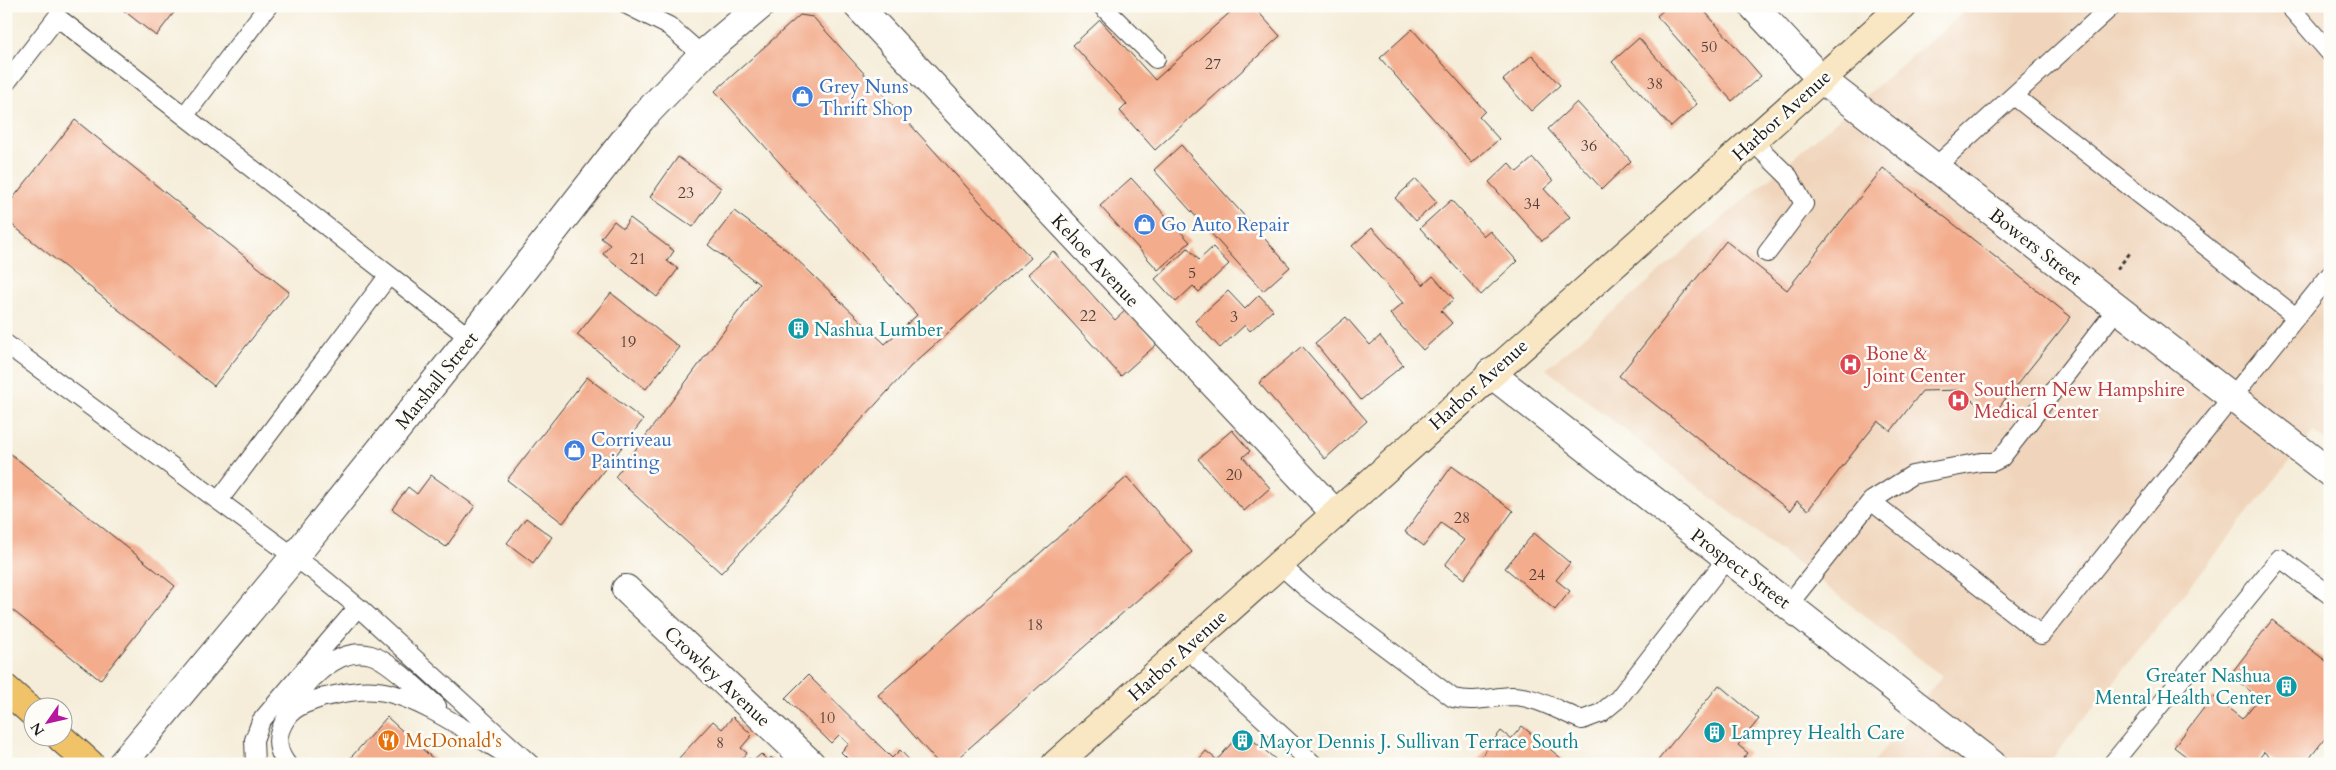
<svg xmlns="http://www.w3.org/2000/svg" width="2336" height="770" font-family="Cardo,serif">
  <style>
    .built { fill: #f0d5bc }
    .building { fill: #f3ac8c }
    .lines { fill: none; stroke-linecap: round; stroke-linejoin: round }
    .lane-casing { stroke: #3d3b38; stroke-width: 20 }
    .street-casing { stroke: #3d3b38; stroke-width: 30 }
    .secondary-casing { stroke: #3d3b38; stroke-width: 30 }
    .primary-casing { stroke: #3d3b38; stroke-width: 30 }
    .path { stroke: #3d3b38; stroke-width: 3; stroke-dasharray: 4 4; stroke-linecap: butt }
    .lane { stroke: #fff; stroke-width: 18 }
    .street { stroke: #fff; stroke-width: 28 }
    .secondary { stroke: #f9e7c3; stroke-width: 28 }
    .primary { stroke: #f0c369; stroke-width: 28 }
    .labels { text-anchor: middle; stroke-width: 5; stroke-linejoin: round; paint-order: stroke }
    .number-label { font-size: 16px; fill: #524038 }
    .shop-label { font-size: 19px; fill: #366cbe; stroke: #fdfcf7; text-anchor: start }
    .street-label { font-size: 19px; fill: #1c1c1c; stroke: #fdfcf7 }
    .culture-label { font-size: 19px; fill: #0d838f; stroke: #fdfcf7; text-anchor: start }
    .health-label { font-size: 19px; fill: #be3a42; stroke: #fdfcf7; text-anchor: start }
    .food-label { font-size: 19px; fill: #c56008; stroke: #fdfcf7; text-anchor: start }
  </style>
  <rect width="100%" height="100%" fill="#fdfcf7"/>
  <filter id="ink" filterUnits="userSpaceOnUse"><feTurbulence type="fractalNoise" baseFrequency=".02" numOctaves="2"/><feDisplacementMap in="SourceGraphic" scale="10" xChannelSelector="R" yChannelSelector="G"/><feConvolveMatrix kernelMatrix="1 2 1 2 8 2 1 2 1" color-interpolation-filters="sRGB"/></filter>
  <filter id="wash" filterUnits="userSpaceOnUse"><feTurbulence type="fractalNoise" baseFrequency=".0096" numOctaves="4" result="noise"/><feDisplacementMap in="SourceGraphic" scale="20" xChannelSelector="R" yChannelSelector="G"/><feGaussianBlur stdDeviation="1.12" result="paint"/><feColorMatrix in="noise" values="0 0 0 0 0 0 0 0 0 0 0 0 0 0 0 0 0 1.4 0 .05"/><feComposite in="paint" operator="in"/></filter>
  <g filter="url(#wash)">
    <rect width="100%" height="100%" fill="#f5edd9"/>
    <path class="built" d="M1971,6H2330V437L2326,441L2313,432L2048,764H1872L1942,676L1546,369Z"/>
    <g id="blocks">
      <path class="building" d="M118,6H179L156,36Z
        M1237,6H1253L1280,36L1155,150L1120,111L1127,104L1073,45L1100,20L1155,80Z
        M1668,6H1700L1761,76L1732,101L1657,16Z
        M800,15L813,17L1031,258L910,367L721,573L615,477L759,284L708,245L734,211L789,252L885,344L917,315L715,91Z
        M1412,29L1485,111L1479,117L1499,139L1472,163L1380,58Z
        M1639,38L1697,104L1671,127L1612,62Z
        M1532,55L1560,85L1531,111L1503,80Z
        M1577,102L1631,161L1602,189L1548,129Z
        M75,120L289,292L214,386L6,220V207Z
        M1181,145L1290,267L1263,291L1154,170Z
        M678,157L721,188L693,227L650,197Z
        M1533,158L1553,181L1544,189L1570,217L1542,241L1489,182L1509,163L1517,172Z
        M1883,168L2071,317L1992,416L1959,390L1922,391L1891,431L1878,421L1808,510L1797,501L1790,511L1619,376L1726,241L1787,290Z
        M1131,178L1190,242L1158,270L1100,206Z
        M1416,179L1437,202L1416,221L1395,198Z
        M1451,200L1484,236L1490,231L1517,261L1481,295L1420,228Z
        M630,218L674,251L667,261L678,269L657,297L603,254L610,245L601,238L614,221L623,228Z
        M1372,228L1423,285L1433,276L1454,299L1441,311L1452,323L1423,350L1390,314L1403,303L1352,246Z
        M1213,247L1229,264L1199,292L1193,286L1176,302L1155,279L1188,248L1199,260Z
        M1053,251L1115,320L1126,310L1157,344L1121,376L1028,274Z
        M1228,291L1245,309L1259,295L1273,310L1250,331L1245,325L1220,348L1195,321Z
        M611,293L679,347L646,389L577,335Z
        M1346,317L1370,345L1380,336L1403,365L1361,400L1315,343Z
        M1302,346L1367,421L1325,459L1259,383Z
        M587,377L643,420L563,523L507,480Z
        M1232,430L1250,451L1243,457L1270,488L1244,511L1198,459Z
        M6,450L175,586L100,680L6,605Z
        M1452,466L1513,511L1464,579L1445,565L1464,540L1441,523L1424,546L1405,532Z
        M431,475L475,506L446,547L392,509L408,487L417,494Z
        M1127,477L1192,552L951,764H939L878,695Z
        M526,518L552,537L533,563L507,543Z
        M1534,533L1570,563L1556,580L1570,591L1555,610L1505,568Z
        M2272,620L2330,664V732L2305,764H2278L2264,752L2255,764H2196L2174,747L2213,696L2242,719L2259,698L2230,675Z
        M808,675L892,758L900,750L913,764H853L841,752L849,744L839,735L831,743L785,698Z
        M1719,685L1759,719L1738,745L1748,753L1739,764H1655Z
        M387,717L439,764H345Z
        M733,717L752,735L741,748L747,753L737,764H685L679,758L713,721L722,729Z
        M1522,726L1568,764H1475L1501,731L1511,739Z
        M1242,731L1281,764H1195L1206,751L1217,760Z
        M761,754L768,761L771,757L778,764H744L749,758L753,761Z"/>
    </g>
  </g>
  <g filter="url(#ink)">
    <use href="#blocks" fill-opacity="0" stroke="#3d3b38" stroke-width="1"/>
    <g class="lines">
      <defs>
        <path id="lane" d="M629,6L669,26L702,55
          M1102,6L1156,59
          M2289,6L2330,53
          M6,83L57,17L470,338
          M2014,96L2296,317
          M185,115L268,6
          M1751,140L1789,177L1804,204L1767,253
          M1934,168L2112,6
          M6,344L319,575L358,607L530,764
          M219,500L389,275
          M1871,501L1912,475L1981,462H1993L2001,458L2117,309
          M1278,563L1305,587L1453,698C1476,703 1490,697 1512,696C1535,696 1561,712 1582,720L1601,713L1618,699L1727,558
          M1789,604L1871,501L2041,635L2330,275
          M1185,647L1313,764
          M289,712C302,685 337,645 371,655C389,660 422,693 437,706
          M255,764L254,740L261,721L358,607
          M287,764C275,749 276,734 286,719C293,707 309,702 321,698C339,694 359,689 377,691C416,694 481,740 516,761
          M2112,764L2280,558L2330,595"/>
        <path id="street" d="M858,6L1335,513
          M1753,6L1821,79L2330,473
          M1490,373L1992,764
          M626,589L811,764
          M122,764L295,556L470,338L641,119L702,55L760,6"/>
        <path id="secondary" d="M1056,764L1903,6"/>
        <path id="primary" d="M6,689L32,712
          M61,738L90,764"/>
      </defs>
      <use href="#lane" class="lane-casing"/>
      <use href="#street" class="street-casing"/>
      <use href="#secondary" class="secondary-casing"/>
      <use href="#primary" class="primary-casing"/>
      <path class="path" d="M2117,269L2130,253"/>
      <use href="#lane" class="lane"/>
      <use href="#street" class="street"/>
      <use href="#secondary" class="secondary"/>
      <use href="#primary" class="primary"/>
    </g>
  </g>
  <defs>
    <symbol id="shop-disc" viewBox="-11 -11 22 22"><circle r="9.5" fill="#3f7fe0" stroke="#fdfcf7"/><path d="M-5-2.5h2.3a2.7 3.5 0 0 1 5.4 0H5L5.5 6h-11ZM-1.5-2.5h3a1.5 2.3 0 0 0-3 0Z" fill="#fff"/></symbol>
    <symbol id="building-disc" viewBox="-11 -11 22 22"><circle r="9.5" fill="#0f9aa8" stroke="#fdfcf7"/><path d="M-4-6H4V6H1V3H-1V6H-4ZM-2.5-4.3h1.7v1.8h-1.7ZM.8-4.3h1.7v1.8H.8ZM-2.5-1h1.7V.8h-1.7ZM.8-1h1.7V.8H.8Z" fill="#fff"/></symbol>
    <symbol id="hospital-disc" viewBox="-11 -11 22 22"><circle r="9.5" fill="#e0444e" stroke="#fdfcf7"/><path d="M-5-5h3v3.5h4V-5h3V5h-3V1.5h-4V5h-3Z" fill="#fff"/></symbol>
    <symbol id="restaurant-disc" viewBox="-11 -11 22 22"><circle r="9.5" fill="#e8710a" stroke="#fdfcf7"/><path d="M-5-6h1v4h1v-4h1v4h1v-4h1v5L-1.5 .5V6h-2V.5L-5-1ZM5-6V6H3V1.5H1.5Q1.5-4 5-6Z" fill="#fff"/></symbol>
  </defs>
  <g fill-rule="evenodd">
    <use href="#shop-disc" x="790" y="84" width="25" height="25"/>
    <use href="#shop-disc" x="1132" y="212" width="25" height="25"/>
    <use href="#building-disc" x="786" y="316" width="25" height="25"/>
    <use href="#hospital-disc" x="1838" y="352" width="25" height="25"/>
    <use href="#hospital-disc" x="1946" y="388" width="25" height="25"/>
    <use href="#shop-disc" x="562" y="438" width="25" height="25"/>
    <use href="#building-disc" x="2274" y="674" width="25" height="25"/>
    <use href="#building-disc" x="1702" y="720" width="25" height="25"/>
    <use href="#restaurant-disc" x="376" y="728" width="25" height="25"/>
    <use href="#building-disc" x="1230" y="728" width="25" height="25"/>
  </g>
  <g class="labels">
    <g class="number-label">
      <text x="1709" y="52">50</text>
      <text x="1213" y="69">27</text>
      <text x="1655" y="89">38</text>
      <text x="1589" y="151">36</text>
      <text x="686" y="198">23</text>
      <text x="1532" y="209">34</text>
      <text x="638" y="264">21</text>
      <text x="1192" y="278">5</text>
      <text x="1088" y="321">22</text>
      <text x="1234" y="322">3</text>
      <text x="628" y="347">19</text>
      <text x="1234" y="480">20</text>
      <text x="1462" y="523">28</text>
      <text x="1537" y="580">24</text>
      <text x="1035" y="630">18</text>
      <text x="827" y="723">10</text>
      <text x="720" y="748">8</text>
    </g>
    <g class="shop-label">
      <text x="819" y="93">Grey Nuns<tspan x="819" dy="22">Thrift Shop</tspan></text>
      <text x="1161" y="231">Go Auto Repair</text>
      <text x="591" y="446">Corriveau<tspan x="591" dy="22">Painting</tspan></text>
    </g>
    <g class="street-label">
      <text transform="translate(1781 115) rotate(-42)" y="7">Harbor Avenue</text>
      <text transform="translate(2036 246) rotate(38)" y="7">Bowers Street</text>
      <text transform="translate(1096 260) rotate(47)" y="7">Kehoe Avenue</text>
      <text transform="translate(436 380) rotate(-51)" y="7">Marshall Street</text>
      <text transform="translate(1478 384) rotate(-42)" y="7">Harbor Avenue</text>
      <text transform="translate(1741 568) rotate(37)" y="7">Prospect Street</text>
      <text transform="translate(1177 655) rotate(-42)" y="7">Harbor Avenue</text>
      <text transform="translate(718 676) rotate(43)" y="7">Crowley Avenue</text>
    </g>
    <g class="culture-label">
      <text x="814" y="336">Nashua Lumber</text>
      <text x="2271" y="682" text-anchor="end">Greater Nashua<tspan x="2271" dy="22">Mental Health Center</tspan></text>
      <text x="1731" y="739">Lamprey Health Care</text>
      <text x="1259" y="748">Mayor Dennis J. Sullivan Terrace South</text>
    </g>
    <g class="health-label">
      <text x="1866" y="360">Bone &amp;<tspan x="1866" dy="22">Joint Center</tspan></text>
      <text x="1974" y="396">Southern New Hampshire<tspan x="1974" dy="22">Medical Center</tspan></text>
    </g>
    <g class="food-label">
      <text x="405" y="747">McDonald's</text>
    </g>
  </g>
  <rect width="2336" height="770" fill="none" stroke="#fdfcf7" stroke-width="25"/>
  <g transform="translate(48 722) rotate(236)"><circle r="24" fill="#fdfcf7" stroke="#a3a29f"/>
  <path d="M0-4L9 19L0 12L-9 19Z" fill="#b5179e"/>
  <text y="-8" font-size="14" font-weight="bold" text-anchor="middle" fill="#1c1c1c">N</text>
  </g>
</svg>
